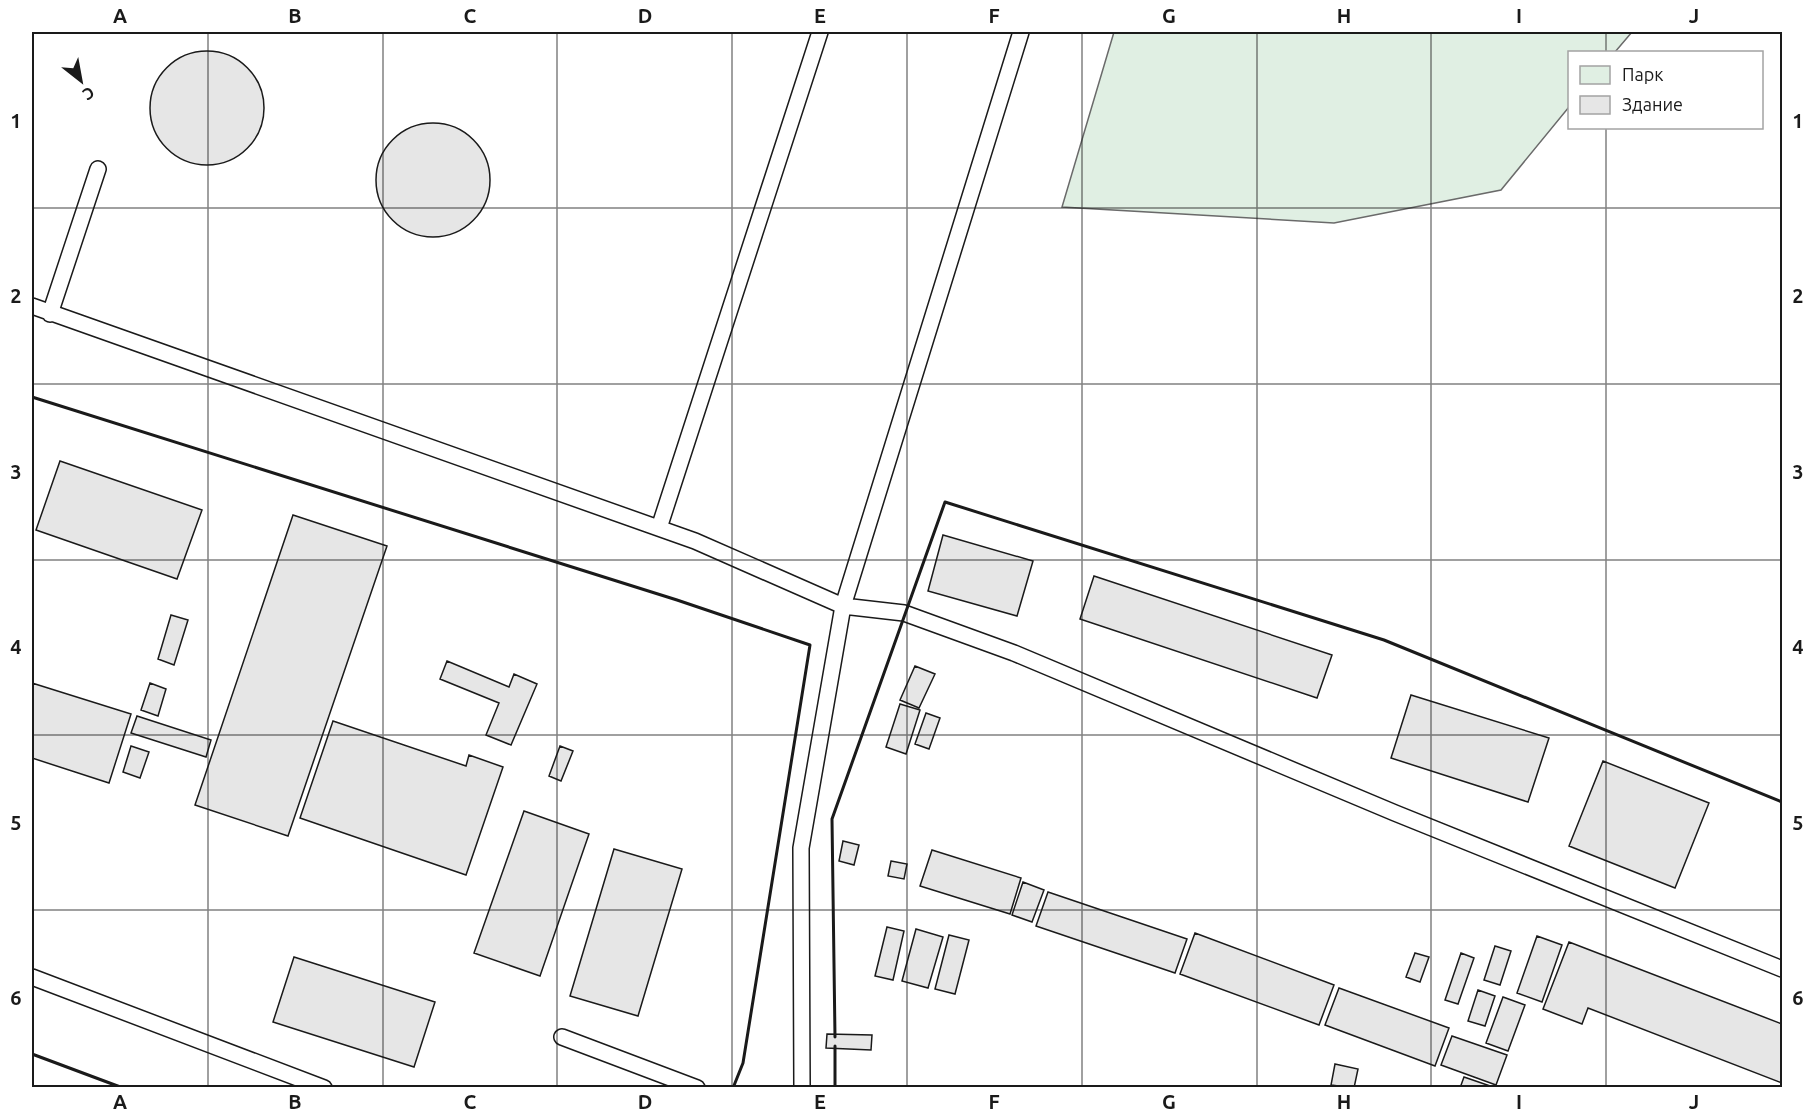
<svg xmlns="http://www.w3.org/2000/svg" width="1814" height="1119" font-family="Ubuntu,sans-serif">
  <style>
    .green { fill: #e0efe3; stroke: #6a6a6a; stroke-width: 1.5 }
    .building { fill: #e6e6e6; stroke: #1a1a1a; stroke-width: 1.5 }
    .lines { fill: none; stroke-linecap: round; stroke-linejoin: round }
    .service-casing { stroke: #1a1a1a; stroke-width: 18 }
    .service { stroke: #fff; stroke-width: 15 }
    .wall { stroke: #1a1a1a; stroke-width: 3 }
    .grid { fill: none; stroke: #1a1a1a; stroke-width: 1.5; stroke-opacity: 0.55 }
    .neatline { fill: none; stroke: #1a1a1a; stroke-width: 2 }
    .grid-label { font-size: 20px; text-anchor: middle; font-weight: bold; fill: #1a1a1a }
  </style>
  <rect width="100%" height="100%" fill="#fff"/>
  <path class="green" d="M1114,32H1632L1615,52H1570L1569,107L1501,190L1334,223L1062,207Z"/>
  <path class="building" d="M150 108a57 57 0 1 1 114 0a57 57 0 1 1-114 0Z
    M376 180a57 57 0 1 1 114 0a57 57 0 1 1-114 0Z
    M60,461L202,510L177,579L36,530Z
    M293,515L387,546L288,836L195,805Z
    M943,535L1033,561L1017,616L928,591Z
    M1094,576L1332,655L1317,698L1080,619Z
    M171,615L188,620L174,665L158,659Z
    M447,661L509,687L514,674L537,684L511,745L486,735L499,703L440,679Z
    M915,666L935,674L919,708L900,700Z
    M32,683L131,714L109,783L32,758Z
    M150,683L166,689L158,716L141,710Z
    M1411,695L1549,738L1528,802L1391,758Z
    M900,704L920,710L906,754L886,747Z
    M926,713L940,718L929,749L915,744Z
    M137,716L211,740L206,757L131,733Z
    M333,721L466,766L469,755L503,767L466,875L300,818Z
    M131,746L149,752L140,778L123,772Z
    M560,746L573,751L561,781L549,776Z
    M1603,761L1709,803L1675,888L1569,846Z
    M524,811L589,834L540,976L474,953Z
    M843,841L859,845L854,865L839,861Z
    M614,849L682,869L638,1016L570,996Z
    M932,850L1021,878L1010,914L920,886Z
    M891,861L907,864L904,879L888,876Z
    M1023,882L1044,890L1032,922L1012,915Z
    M1048,892L1187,939L1175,973L1036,926Z
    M887,927L904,931L893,980L875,976Z
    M916,929L943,937L928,988L902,981Z
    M1195,933L1334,985L1319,1025L1180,974Z
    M949,935L969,940L955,994L935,989Z
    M1537,936L1562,945L1542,1002L1517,993Z
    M1569,942L1782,1024V1083L1588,1008L1582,1024L1543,1009Z
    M1495,946L1511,951L1500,985L1484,980Z
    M1415,953L1429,957L1420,982L1406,977Z
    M1461,953L1474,958L1458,1004L1445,1000Z
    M294,957L435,1002L414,1067L273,1022Z
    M1339,988L1449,1028L1435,1066L1325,1025Z
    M1478,990L1495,996L1485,1026L1468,1021Z
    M1503,997L1525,1005L1508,1051L1486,1043Z
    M827,1034L872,1035L871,1050L826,1048Z
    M1452,1036L1507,1055L1496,1085L1441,1065Z
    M1335,1064L1358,1069L1354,1088L1331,1085Z
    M1464,1077L1496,1088H1460Z"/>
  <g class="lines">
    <defs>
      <path id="service" d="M32,306L695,541L843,606L904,613L1014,653L1395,813L1782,969
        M50,314L98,169
        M659,528L820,32
        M32,977L324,1088
        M562,1037L697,1088
        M802,1088L801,848L843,606L1021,32"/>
    </defs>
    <use href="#service" class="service-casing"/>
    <use href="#service" class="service"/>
    <path class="wall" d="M32,397L677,600L810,645L743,1063L733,1088
      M835,1037L832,819L945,502L1384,640L1782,802
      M835,1046V1088
      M32,1054L123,1088"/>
  </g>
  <path class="grid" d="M208,32V1088M383,32V1088M557,32V1088M732,32V1088M907,32V1088M1082,32V1088M1257,32V1088M1431,32V1088M1606,32V52M1606,128V1088M32,208H1782M32,384H1782M32,560H1782M32,735H1782M32,910H1782"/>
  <rect width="1814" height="1119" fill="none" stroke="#ffffff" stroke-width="66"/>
  <rect x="1568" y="51" width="195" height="78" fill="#ffffff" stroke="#a3a3a3" stroke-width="1.5"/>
  <rect x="1580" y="66" width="30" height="18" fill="#e0efe3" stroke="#a3a3a3" stroke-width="1.5"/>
  <text x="1622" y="81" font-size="18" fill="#1a1a1a">Парк</text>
  <rect x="1580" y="96" width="30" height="18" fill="#e6e6e6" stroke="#a3a3a3" stroke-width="1.5"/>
  <text x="1622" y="111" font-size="18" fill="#1a1a1a">Здание</text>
  <g transform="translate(81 81) rotate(149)" stroke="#ffffff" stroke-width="4.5" paint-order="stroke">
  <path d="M0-4.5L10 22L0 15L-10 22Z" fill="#1a1a1a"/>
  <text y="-9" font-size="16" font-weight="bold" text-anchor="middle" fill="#1a1a1a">С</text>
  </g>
  <rect x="33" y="33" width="1748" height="1053" class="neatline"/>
  <g class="grid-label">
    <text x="120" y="23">A</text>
    <text x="295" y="23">B</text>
    <text x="470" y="23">C</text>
    <text x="645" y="23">D</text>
    <text x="820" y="23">E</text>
    <text x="994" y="23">F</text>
    <text x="1169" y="23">G</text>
    <text x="1344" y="23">H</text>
    <text x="1519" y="23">I</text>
    <text x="1694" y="23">J</text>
    <text x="16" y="128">1</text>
    <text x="1798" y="128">1</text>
    <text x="16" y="303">2</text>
    <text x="1798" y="303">2</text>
    <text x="16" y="479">3</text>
    <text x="1798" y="479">3</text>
    <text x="16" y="654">4</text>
    <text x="1798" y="654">4</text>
    <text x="16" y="830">5</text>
    <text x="1798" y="830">5</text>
    <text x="16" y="1005">6</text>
    <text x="1798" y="1005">6</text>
    <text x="120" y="1109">A</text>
    <text x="295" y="1109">B</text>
    <text x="470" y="1109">C</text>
    <text x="645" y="1109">D</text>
    <text x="820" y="1109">E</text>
    <text x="994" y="1109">F</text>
    <text x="1169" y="1109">G</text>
    <text x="1344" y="1109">H</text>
    <text x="1519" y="1109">I</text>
    <text x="1694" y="1109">J</text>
  </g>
</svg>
